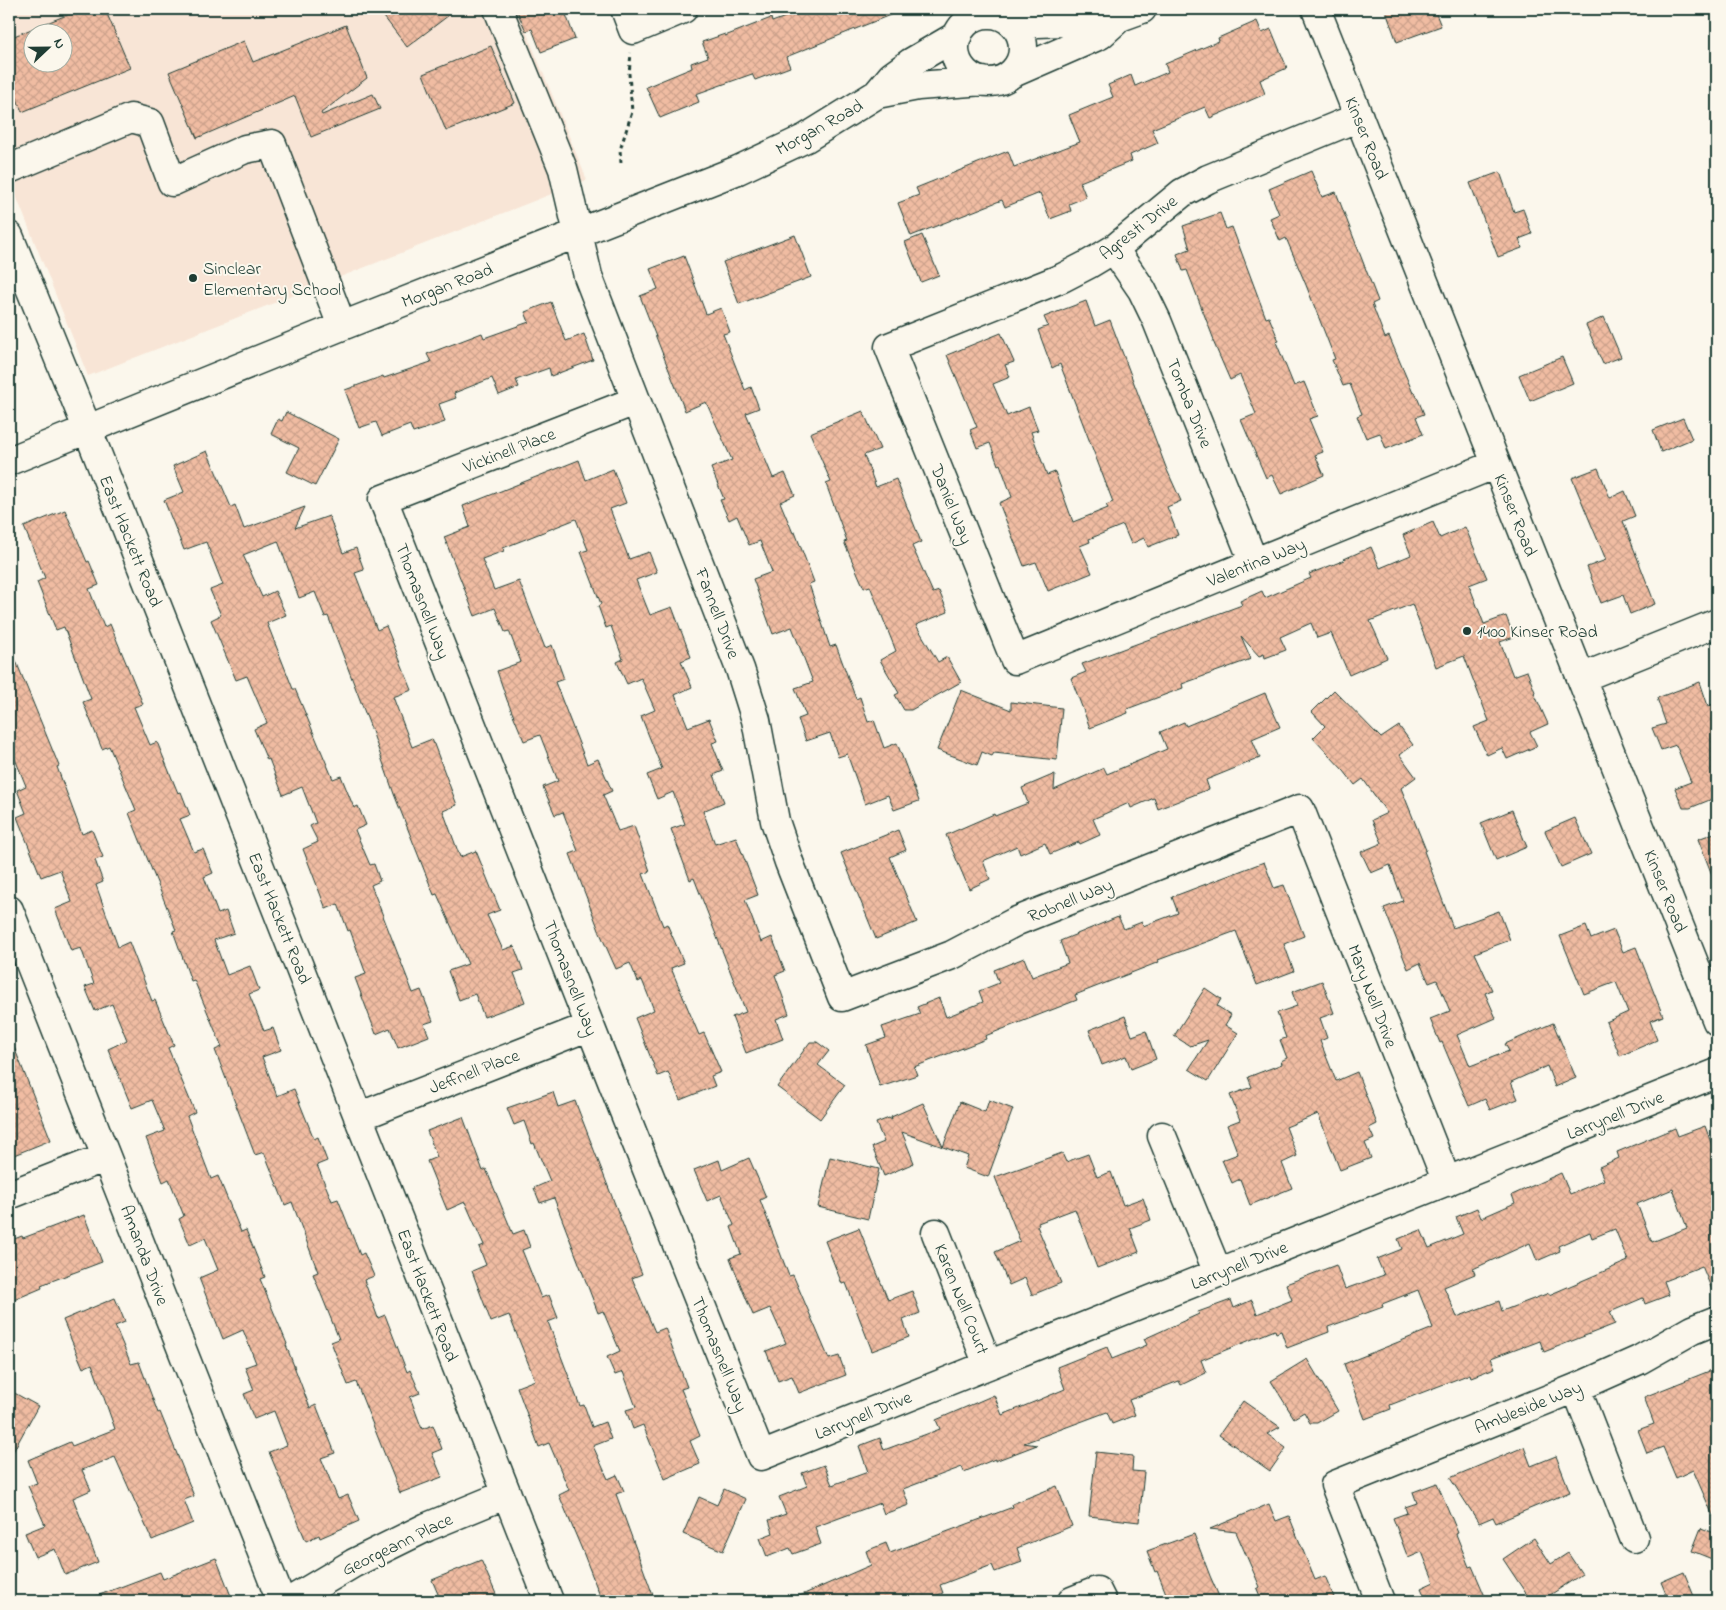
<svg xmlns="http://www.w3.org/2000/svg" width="1726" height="1610" font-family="'Indie Flower',sans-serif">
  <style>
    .built { fill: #f8e5d6; fill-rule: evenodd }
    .building { fill: url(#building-cross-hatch); stroke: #1f3d34; fill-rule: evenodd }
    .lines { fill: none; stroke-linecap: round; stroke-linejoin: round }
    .minor-casing { stroke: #1f3d34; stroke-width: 31 }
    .path { stroke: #1f3d34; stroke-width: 3; stroke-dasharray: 4 4; stroke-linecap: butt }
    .minor { stroke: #fbf7ec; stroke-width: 28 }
    .poi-dot { fill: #1f3d34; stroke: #fbf7ec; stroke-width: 2 }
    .labels { text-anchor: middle; stroke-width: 4; stroke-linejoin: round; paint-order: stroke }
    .street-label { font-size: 18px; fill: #1f3d34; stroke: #fbf7ec }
    .poi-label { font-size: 18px; fill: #1f3d34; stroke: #fbf7ec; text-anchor: start }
  </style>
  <defs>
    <pattern id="building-cross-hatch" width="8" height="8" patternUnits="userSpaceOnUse" patternTransform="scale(1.25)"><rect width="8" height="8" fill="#f0bca2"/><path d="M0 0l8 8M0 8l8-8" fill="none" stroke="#cda28c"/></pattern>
  </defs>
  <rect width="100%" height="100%" fill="#fbf7ec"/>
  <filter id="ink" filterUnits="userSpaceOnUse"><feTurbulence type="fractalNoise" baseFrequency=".02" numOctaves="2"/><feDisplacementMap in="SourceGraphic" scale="10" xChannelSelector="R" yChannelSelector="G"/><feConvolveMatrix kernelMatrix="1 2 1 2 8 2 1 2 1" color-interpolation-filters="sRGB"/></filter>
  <g filter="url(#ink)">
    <path class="built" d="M9,9H517L587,180L88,376L9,178ZM32,32H62V62H32Z"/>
    <path class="building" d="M82,9H105L130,68L22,112L9,78V38ZM32,32H62V62H32Z
      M378,9H457L407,47Z
      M516,9H564L575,39L541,52L532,29L526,31Z
      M807,9H905L786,57L790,67L755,80L752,74L696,94L699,102L660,118L646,87L692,68L691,63L708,57L702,42L725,34V36L771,18L772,22Z
      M1385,9H1418L1420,14L1434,9L1441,26L1397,42Z
      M1257,21L1262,33L1271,29L1287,68L1260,80L1265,94L1210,118L1205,107L1152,129L1158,143L1130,155L1132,161L1080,182L1086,197L1069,204L1071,211L1050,219L1040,193L1005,207L1002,200L911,236L898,203L919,195L916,188L1008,151L1014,167L1080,142L1069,115L1113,97L1108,85L1131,75L1135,86L1168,72L1165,64L1219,41L1218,38Z
      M346,25L367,78L321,113L322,115L373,94L380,109L311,137L295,96L197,138L169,72L244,41L253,62Z
      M491,46L515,103L446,131L423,74Z
      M1311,171L1322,197L1336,192L1378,301L1372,304L1385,338L1389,336L1413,393L1415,392L1424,414L1416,417L1423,434L1386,449L1380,433L1366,438L1357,416L1362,414L1350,384L1343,386L1332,360L1335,359L1306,285L1286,238L1280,241L1270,218L1279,214L1269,189Z
      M1500,172L1514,212L1523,209L1532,234L1519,239L1522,248L1498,257L1470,183Z
      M1220,213L1226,229L1232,227L1266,318L1269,317L1279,341L1276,342L1294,386L1304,382L1318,416L1309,419L1323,452L1315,455L1324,475L1281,494L1272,475L1266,478L1241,420L1256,414L1240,375L1230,380L1213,341L1214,340L1187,270L1183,271L1177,254L1190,249L1183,226Z
      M795,235L811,277L739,304L723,262Z
      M922,235L939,275L921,282L905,242Z
      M684,256L706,314L721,308L730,332L723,334L745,390L751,387L759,408L746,413L773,478L785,473L795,495L780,502L793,533L795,532L814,582L809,584L830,647L836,645L856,699L860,697L868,722L874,720L884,748L897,743L919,801L894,810L888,795L865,804L847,754L838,757L830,733L806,741L798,719L806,716L795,688L813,682L792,627L773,634L753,579L772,572L760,541L749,545L737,516L729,520L720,500L724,499L711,468L732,460L706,402L685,411L640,296L658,289L650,269Z
      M1086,301L1095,326L1110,320L1167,470L1181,501L1167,507L1178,535L1148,547L1144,538L1131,544L1123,525L1089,539L1090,542L1080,546L1092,573L1048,591L1036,562L1024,566L999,503L1012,497L1000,464L998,465L990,443L977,448L970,430L977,427L947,355L1001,333L1014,362L1005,365L1010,377L993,384L1007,416L1029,407L1038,430L1031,432L1047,475L1055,472L1073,522L1108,508L1106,505L1113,502L1060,364L1052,368L1038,330L1048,326L1044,317Z
      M551,302L566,341L584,334L593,360L551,376L549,368L516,380L519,387L499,395L492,378L454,393L456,398L439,404L445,422L413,433L410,425L382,436L376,422L359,428L345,390L383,376L384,378L431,362L427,354L482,333L484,338L529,322L525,312Z
      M1604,317L1621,357L1603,364L1586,325Z
      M1562,357L1573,383L1530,401L1519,375Z
      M863,411L880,449L864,455L876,487L896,479L921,542L912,546L933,593L939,591L948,612L916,625L938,662L947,657L961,682L911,710H904L895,695L899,693L880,660L896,651L870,586L864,588L844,542L847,541L826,484L831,482L810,433Z
      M286,412L339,439L315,486L287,472L299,448L271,434L278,419L282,421Z
      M1683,418L1692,439L1661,452L1653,430Z
      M207,451L231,507L235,505L244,529L305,507L295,528L329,516L343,553L356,548L364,570L355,573L377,630L386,626L412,690L393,697L412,747L432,739L457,805L443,811L460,857L476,851L500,910L487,915L503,950L514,946L523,970L514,973L525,1002L484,1017L475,994L459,1000L448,971L468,964L437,894L434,895L394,794L372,731L328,616L325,617L315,592L299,598L278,541L243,555L262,597L275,591L286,615L267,623L293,689H295L333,779L341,776L354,808L358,806L366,825L355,830L370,865L374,864L380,881L371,885L413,993L421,990L433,1021L424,1024L429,1036L398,1048L390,1028L376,1034L355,978L366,974L350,930L348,931L338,904L326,909L303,849L318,842L310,826L316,823L302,787L283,795L269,759L267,760L254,729L267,723L247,676L236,680L211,620L221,615L210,590L223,585L206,542L184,550L164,500L184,492L173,466Z
      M579,460L586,480L613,469L626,503L610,509L629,559L649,552L657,572L636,580L650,615L672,607L691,657L681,661L692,687L675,695L688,727L709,719L718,741L712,743L723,771L714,775L724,802L703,811L715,844L736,837L758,895L745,900L761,942L772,937L785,971L775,975L789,1014L776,1019L783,1039L746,1053L732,1017L746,1012L694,878L690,880L671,829L685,824L673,792L657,799L647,775L662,769L641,716L655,710L641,678L627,684L617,662L623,659L611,626L606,628L598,606L601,604L581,552L588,550L576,519L503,548L504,551L482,559L494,590L519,581L545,648L552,645L564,679L555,682L587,764L598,759L612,791L603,795L618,831L634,826L650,871L643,874L663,926L667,924L684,963L671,968L699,1035L704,1033L721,1072L711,1076L715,1086L680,1100L668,1072L658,1076L635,1018L654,1010L642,980L638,982L630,963L616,969L600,933L570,854L578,851L563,812L555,815L543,787L558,781L540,735L524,741L507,700L497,671L521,662L509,631L505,632L495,608L475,616L444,537L470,527L463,506Z
      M1598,468L1610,498L1625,491L1635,516L1623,521L1655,604L1630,614L1623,595L1601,603L1587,567L1606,560L1572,478Z
      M65,510L87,562L89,561L99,585L89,589L104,627L110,624L143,704L134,707L150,745L157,742L178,793L181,792L190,815L180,819L194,852L203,849L213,873L204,877L218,914L226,911L234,933L214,940L227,975L250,966L259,990L249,994L264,1031L273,1028L281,1050L262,1057L277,1096L294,1089L314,1139L318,1137L327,1161L317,1165L332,1201L338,1199L360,1255L364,1253L374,1276L364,1280L378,1318L385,1315L407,1372L410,1370L420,1393L410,1397L422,1429L433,1425L442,1449L432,1453L442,1477L400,1493L356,1382L348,1385L331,1342L339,1339L313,1274L318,1272L292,1202L285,1205L264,1152L255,1155L215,1050L222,1047L194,980L191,981L173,931L176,930L129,813L136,810L109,746L102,749L83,702L91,699L64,627L56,630L37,582L45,578L24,527Z
      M1433,522L1440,538L1465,527L1487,578L1469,585L1484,624L1506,616L1514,637L1500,642L1513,676L1527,671L1535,692L1534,693L1548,724L1530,732L1537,746L1507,759L1502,748L1487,755L1474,727L1489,721L1464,656L1436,667L1412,604L1370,621L1387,658L1349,675L1331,633L1317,638L1311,623L1280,637L1286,650L1265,658L1264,654L1259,656L1241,636L1251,659L1182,684L1183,688L1127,709L1128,713L1090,728L1071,678L1086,672L1082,664L1242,605L1240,601L1262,591L1265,598L1311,578L1309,574L1345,560L1344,559L1371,547L1380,568L1411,555L1403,535Z
      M9,644L59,766L57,767L82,834L92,830L103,857L95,860L103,882L96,885L118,947L129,942L152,1001L155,1000L174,1045L168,1048L195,1112L187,1116L211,1179L218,1176L241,1232L246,1230L265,1277L260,1279L287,1344L286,1345L310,1408L316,1405L335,1453L321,1458L338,1499L348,1495L359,1521L320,1538L319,1535L306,1541L269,1452L287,1445L274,1411L254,1419L244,1394L254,1390L245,1367L256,1363L243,1330L223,1339L199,1278L218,1270L205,1238L190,1245L179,1219L184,1216L169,1179L163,1182L146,1138L165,1131L152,1100L132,1108L108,1049L127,1040L112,1004L95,1011L85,987L94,984L81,948L71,951L55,909L72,902L60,870L41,877L17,817L26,813L17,790L26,786L13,754L9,756Z
      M1700,682L1708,706L1717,703V797L1690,808H1683L1675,788L1691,782L1676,745L1661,750L1652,728L1666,724L1657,698Z
      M961,690L1011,710V702L1062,708L1057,760L994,753L992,756L982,752L977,765L937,750Z
      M1334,690L1381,738L1399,726L1413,745L1400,755L1416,777L1401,788L1426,850L1424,851L1453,928L1499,911L1510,940L1475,953L1492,990L1485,993L1496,1018L1457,1035L1470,1066L1509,1051L1505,1044L1553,1023L1576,1078L1555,1087L1547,1066L1511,1082L1518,1099L1490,1110L1485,1099L1469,1106L1442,1042L1440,1043L1430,1019L1450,1011L1437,980L1429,983L1420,963L1408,969L1384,908L1403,901L1390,865L1371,873L1361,852L1382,843L1372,820L1387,813L1363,779L1355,785L1344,771L1313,738L1325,726L1312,712Z
      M1265,693L1280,727L1252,739L1260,758L1206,780L1209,789L1158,809L1154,798L1131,808L1129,803L1093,819L1100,835L1080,844L1079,842L1050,854L1045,843L1020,854L1017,846L983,861L990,879L969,889L946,835L994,814L995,816L1028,803L1022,788L1055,774L1054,790L1104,768L1107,774L1167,749L1160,732L1184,722L1186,726Z
      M1512,810L1527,847L1496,860L1481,823Z
      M1575,818L1591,854L1561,867L1545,831Z
      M898,830L906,850L890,857L917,922L876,939L841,853Z
      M1717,832V885H1716L1698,839Z
      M1264,862L1274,888L1284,885L1304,936L1284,944L1294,971L1257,985L1236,931L1158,960L1159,962L1075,995L1077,1000L985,1036L986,1039L914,1067L917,1075L880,1087L866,1045L886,1038L882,1027L920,1014L917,1007L939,998L946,1017L983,1002L979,991L999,983L994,970L1024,958L1032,977L1068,963L1060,941L1118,917L1124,929L1142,922L1143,926L1178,913L1172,897Z
      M1586,926L1591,939L1614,930L1623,952L1636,947L1663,1016L1650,1021L1657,1040L1620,1056L1606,1022L1628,1012L1616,982L1584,994L1560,936Z
      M1322,981L1334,1013L1320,1018L1327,1038L1320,1041L1336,1081L1357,1072L1377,1124L1369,1128L1374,1139L1365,1143L1371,1158L1340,1170L1318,1114L1286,1127L1297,1156L1282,1163L1292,1188L1250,1205L1240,1179L1232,1183L1222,1160L1238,1154L1227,1125L1240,1120L1230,1095L1252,1087L1248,1077L1282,1064L1281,1061L1287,1058L1280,1040L1286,1038L1277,1013L1297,1006L1292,992Z
      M1205,988L1221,999L1217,1006L1231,1015L1225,1025L1238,1033L1208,1081L1189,1069L1208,1040L1190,1046L1174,1036Z
      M1125,1016L1132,1036L1146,1031L1156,1059L1131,1069L1126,1056L1102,1065L1089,1030Z
      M10,1037L51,1140L9,1157V1038Z
      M810,1042H817L829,1051L818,1065L845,1085L820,1119L777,1087Z
      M553,1092L558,1107L575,1101L642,1274L632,1278L655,1332L665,1328L687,1387L681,1389L700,1436L690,1441L700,1464L665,1479L643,1425L633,1429L626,1410L636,1407L623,1372L615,1375L607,1357L620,1351L603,1311L598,1313L554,1198L540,1203L534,1188L550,1181L534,1143L532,1144L524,1121L514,1125L507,1108Z
      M989,1100L1013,1109L988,1177L964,1168L968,1156L943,1147L960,1102L985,1112Z
      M923,1103L943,1147L902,1132L914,1163L884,1176L872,1147L884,1142L876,1123L889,1118L892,1120L891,1117Z
      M463,1117L483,1171L486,1169L513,1234L524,1230L530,1247L522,1250L541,1298L549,1295L558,1318L548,1322L580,1406L584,1405L592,1427L605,1422L611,1439L593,1446L608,1479L617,1475L624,1491L616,1494L655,1601H616L614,1596L602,1601L583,1552L559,1495L569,1490L549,1443L539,1447L517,1387L535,1380L509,1315L491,1322L472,1271L486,1265L479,1247L484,1245L465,1202L447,1210L427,1161L437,1157L427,1131Z
      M1705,1126L1717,1159V1302L1702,1266L1664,1281L1669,1295L1645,1304L1643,1298L1610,1312L1615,1324L1544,1352L1540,1341L1524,1347L1523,1346L1491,1358L1495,1368L1471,1377L1470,1374L1390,1405L1391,1409L1365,1419L1344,1364L1433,1328L1418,1290L1382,1304L1383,1307L1328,1327L1329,1332L1287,1348L1281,1331L1276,1333L1275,1330L1201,1360L1206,1373L1181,1385L1179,1381L1129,1400L1135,1415L1112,1424L1107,1412L1024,1443L1037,1445L995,1461V1459L964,1472L962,1467L903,1489L909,1505L884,1514L880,1503L815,1527L821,1544L793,1554L790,1548L767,1557L760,1538L773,1533L769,1520L786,1514L779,1497L807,1486L802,1473L824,1465L832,1485L868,1472L859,1446L880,1438L884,1450L940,1429L936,1420L994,1395L1002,1415L1039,1400L1065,1389L1057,1367L1107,1347L1112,1359L1147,1345L1144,1339L1199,1314L1198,1312L1231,1300L1234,1308L1252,1300L1257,1314L1292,1300L1286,1284L1336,1265L1345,1289L1384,1275L1377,1259L1402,1249L1398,1239L1421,1230L1429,1248L1463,1234L1456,1217L1477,1208L1481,1218L1515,1203L1512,1195L1561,1173L1570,1194L1604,1180L1599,1167L1619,1158L1617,1152L1675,1128L1678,1136ZM1673,1189L1687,1228L1652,1242L1637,1204ZM1615,1229L1628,1261L1549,1295V1293L1502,1311L1499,1301L1457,1317L1444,1287L1475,1274L1473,1269L1530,1243L1537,1261L1560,1251L1558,1246L1590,1232L1592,1238Z
      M1062,1153L1066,1162L1088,1154L1097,1177L1111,1172L1123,1205L1143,1198L1151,1220L1130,1228L1139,1252L1097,1268L1075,1209L1038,1223L1039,1225L1037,1226L1061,1283L1032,1295L1025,1278L1009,1285L995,1252L1020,1241L995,1177Z
      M830,1157L879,1169L868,1219L818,1207Z
      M749,1158L766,1197L760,1200L789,1276L793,1275L829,1359L839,1356L846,1375L799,1393L792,1376L778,1381L766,1351L786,1343L770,1308L753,1315L743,1291L730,1258L741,1254L731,1227L734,1225L721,1195L707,1201L694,1170L719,1160L722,1170Z
      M84,1215L102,1262L41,1285L42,1288L9,1302V1241L22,1236L23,1238Z
      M859,1228L888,1300L912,1291L920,1313L903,1320L909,1337L872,1351L846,1283L842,1284L825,1241Z
      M115,1298L125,1322L115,1326L131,1364L139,1362L158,1413L160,1412L194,1496L184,1500L193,1523L152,1540L115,1457L82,1470L91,1490L73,1498L98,1562L65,1575L55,1549L35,1557L25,1533L45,1525L28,1486L37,1483L28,1460L70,1442L72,1446L115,1429L92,1364L83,1368L63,1320Z
      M1307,1359L1338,1411L1317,1423H1310L1304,1412L1294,1418L1271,1381Z
      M1717,1368V1525L1693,1470L1676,1478L1663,1447L1647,1453L1638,1430L1654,1424L1644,1397Z
      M9,1390L38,1406L9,1459Z
      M1243,1401L1280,1427L1267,1434L1286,1448L1270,1471L1219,1435Z
      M1524,1447L1531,1466L1556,1456L1570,1492L1496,1523L1493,1517L1479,1523L1450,1478Z
      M1096,1452L1133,1456L1132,1471L1144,1472L1139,1522L1089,1516Z
      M1437,1483L1458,1533L1456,1534L1469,1567L1472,1566L1487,1601H1427L1421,1588L1434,1582L1422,1552L1408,1558L1393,1518L1407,1513L1405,1507L1417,1503L1413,1492Z
      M1057,1486L1072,1526L1017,1548L1022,1562L995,1572L992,1565L940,1585L943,1593L921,1601H788L871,1565L866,1551L886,1543L890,1553L1013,1507L1012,1504Z
      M724,1489L746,1499L723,1551L683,1534L699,1497L717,1505Z
      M1269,1504L1276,1521L1289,1516L1315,1580L1325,1576L1334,1597L1324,1601H1262L1257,1589L1260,1587L1236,1532L1210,1529Z
      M1701,1528L1717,1534V1561L1692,1551Z
      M1194,1534L1210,1576L1221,1601H1169L1157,1571L1155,1572L1147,1551Z
      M1534,1538L1551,1564L1568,1553L1582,1574L1541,1601H1531L1503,1559Z
      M216,1558L233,1601H87L86,1600L160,1572L163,1579Z
      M481,1560L499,1601H441L432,1580Z
      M1684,1572L1696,1601H1669L1661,1582Z"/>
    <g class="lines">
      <defs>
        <path id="minor" d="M498,9L563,169L588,276L740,669L756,720L775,821L789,862L842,997L952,955L1017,921L1300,809L1447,1182
          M625,9L633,30L683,9
          M1316,9L1717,1021
          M955 48a34 34 0 1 1 68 0a34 34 0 1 1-68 0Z
          M1013,24L1063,22L1095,16L1120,17
          M1013,73L1100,35L1120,17L1142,9
          M877,94L918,86L983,81
          M1359,117L1208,179L1182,193L1114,249L1089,264L1062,278L889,347L1015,660L1496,464
          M9,169L131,118L150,123L172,182L245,149L272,144L342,326
          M9,236L87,428L549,1601
          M1114,249L1142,290L1157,321L1254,563
          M635,401L383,499L590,1026L761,1456L1717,1073
          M9,461L342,326L738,170L806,138L877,94L892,76L910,63L958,35
          M1581,678L1717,623
          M9,910L281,1601
          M358,1117L590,1026
          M1162,1136L1218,1273
          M9,1195L106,1157
          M936,1233L988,1365
          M1576,1388L1634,1538
          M290,1601L354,1563L427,1527L507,1494
          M1072,1601L1097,1591L1102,1601
          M1380,1601L1335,1485L1576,1388L1639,1360L1692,1330L1717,1320"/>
      </defs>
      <use href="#minor" class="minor-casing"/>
      <path class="path" d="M621,163L620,150L632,112L629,74L631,53"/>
      <use href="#minor" class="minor"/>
    </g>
  </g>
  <g class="poi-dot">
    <circle cx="193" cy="278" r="5"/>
    <circle cx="1467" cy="631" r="5"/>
  </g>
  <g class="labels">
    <g class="street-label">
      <text transform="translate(819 127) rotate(-29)" y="6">Morgan Road</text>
      <text transform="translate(1367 138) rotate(68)" y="6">Kinser Road</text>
      <text transform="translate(1138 227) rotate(-38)" y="6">Agresti Drive</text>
      <text transform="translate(447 285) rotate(-21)" y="6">Morgan Road</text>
      <text transform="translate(1190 403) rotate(68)" y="6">Tomba Drive</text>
      <text transform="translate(509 450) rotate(-21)" y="6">Vickinell Place</text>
      <text transform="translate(952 504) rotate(68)" y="6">Daniel Way</text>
      <text transform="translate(1516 515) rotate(68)" y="6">Kinser Road</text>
      <text transform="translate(131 541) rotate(68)" y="6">East Hackett Road</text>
      <text transform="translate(1256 562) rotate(-22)" y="6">Valentina Way</text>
      <text transform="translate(423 601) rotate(69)" y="6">Thomasnell Way</text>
      <text transform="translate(718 613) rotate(69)" y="6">Fannell Drive</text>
      <text transform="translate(1666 891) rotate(68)" y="6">Kinser Road</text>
      <text transform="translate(1070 900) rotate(-22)" y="6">Robnell Way</text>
      <text transform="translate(280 918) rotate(68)" y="6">East Hackett Road</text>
      <text transform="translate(571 978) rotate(69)" y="6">Thomasnell Way</text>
      <text transform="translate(1373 996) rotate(69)" y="6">Mary Nell Drive</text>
      <text transform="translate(474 1071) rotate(-21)" y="6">Jeffnell Place</text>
      <text transform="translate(1615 1115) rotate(-22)" y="6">Larrynell Drive</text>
      <text transform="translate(145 1255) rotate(69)" y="6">Amanda Drive</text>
      <text transform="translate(1239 1265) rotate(-22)" y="6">Larrynell Drive</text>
      <text transform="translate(428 1295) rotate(69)" y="6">East Hackett Road</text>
      <text transform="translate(962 1299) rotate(68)" y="6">Karen Nell Court</text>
      <text transform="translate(720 1354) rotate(68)" y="6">Thomasnell Way</text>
      <text transform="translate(1528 1407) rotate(-22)" y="6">Ambleside Way</text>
      <text transform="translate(863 1415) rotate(-22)" y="6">Larrynell Drive</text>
      <text transform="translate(397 1544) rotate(-26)" y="6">Georgeann Place</text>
    </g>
    <g class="poi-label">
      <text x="203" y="274">Sinclear<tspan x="203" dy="21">Elementary School</tspan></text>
      <text x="1477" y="637">1400 Kinser Road</text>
    </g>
  </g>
  <rect width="1726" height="1610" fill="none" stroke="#fbf7ec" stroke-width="30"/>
  <rect x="15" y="15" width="1696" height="1580" fill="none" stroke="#1f3d34" stroke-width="2" filter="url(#ink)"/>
  <g transform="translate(48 48) rotate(68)"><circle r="24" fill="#fbf7ec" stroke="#a3ada2"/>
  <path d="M0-4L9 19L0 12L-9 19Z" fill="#1f3d34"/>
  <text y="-8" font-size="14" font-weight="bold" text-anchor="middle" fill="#1f3d34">N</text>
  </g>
</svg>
